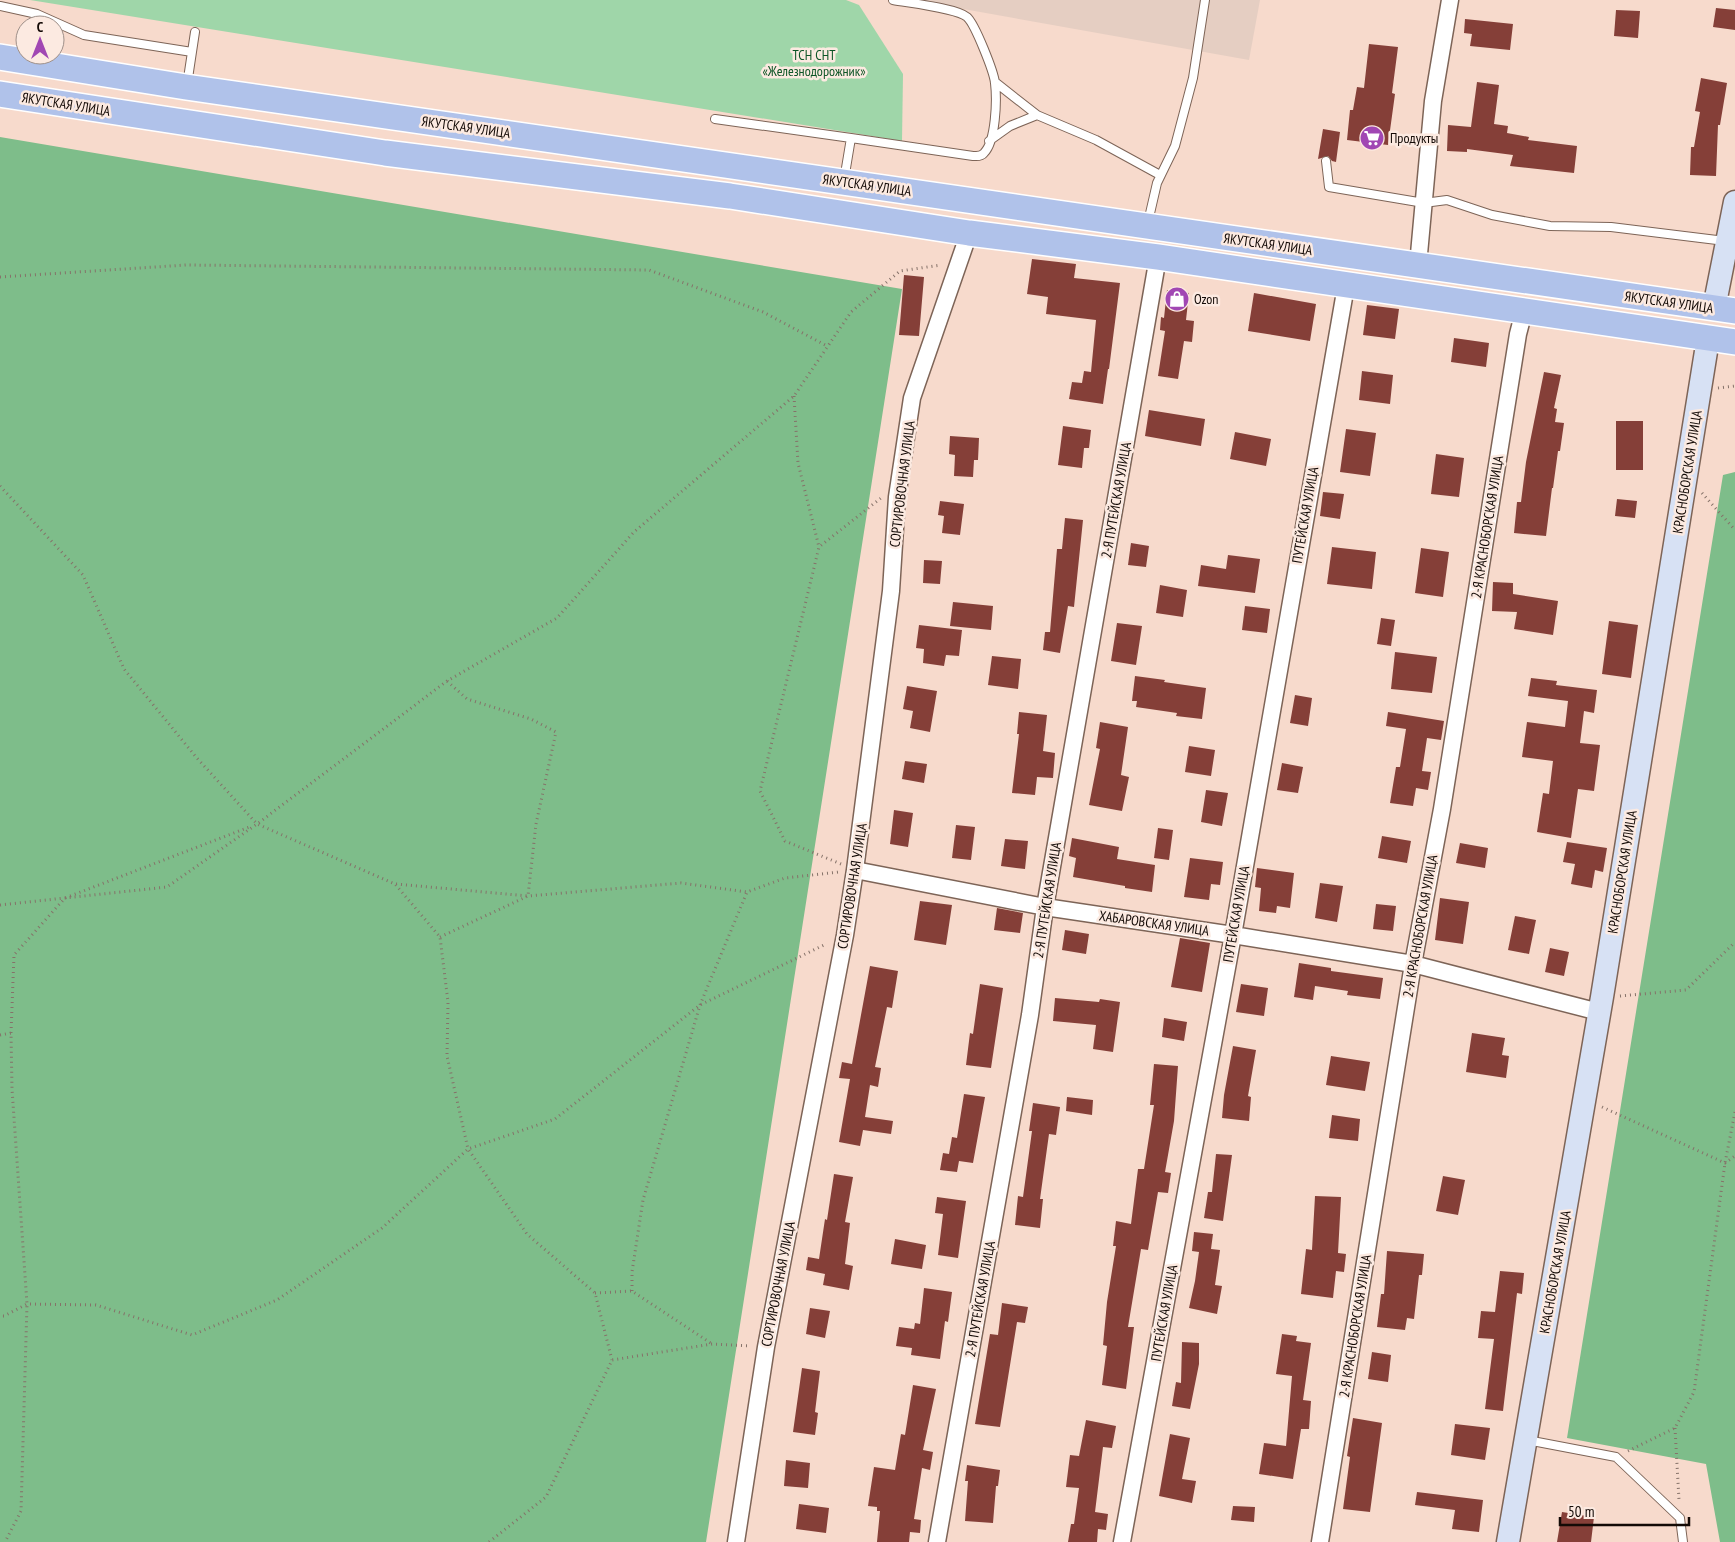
<svg xmlns="http://www.w3.org/2000/svg" width="1735" height="1542" font-family="'PT Sans Narrow',sans-serif">
  <style>
    .industrial { fill: #e5cec2 }
    .green { fill: #9fd6a9 }
    .forest { fill: #7ebd8a }
    .building { fill: #853f38 }
    .lines { fill: none; stroke-linecap: round; stroke-linejoin: round }
    .lane-casing { stroke: #7d6457; stroke-width: 10 }
    .street-casing { stroke: #7d6457; stroke-width: 19 }
    .secondary-casing { stroke: #7d6457; stroke-width: 25 }
    .primary-casing { stroke: #fff; stroke-width: 28 }
    .path { stroke: #857269; stroke-width: 3; stroke-dasharray: 1 4; stroke-linecap: butt }
    .lane { stroke: #fff; stroke-width: 8 }
    .street { stroke: #fff; stroke-width: 16 }
    .secondary { stroke: #d7e1f4; stroke-width: 22 }
    .primary { stroke: #b0c2ea; stroke-width: 25 }
    .labels { text-anchor: middle; stroke-width: 5; stroke-linejoin: round; paint-order: stroke }
    .park-label { font-size: 14px; fill: #0d5526; stroke: #fceae1 }
    .street-label { font-size: 14px; fill: #130a06; stroke: #fceae1 }
    .poi-label { font-size: 14px; fill: #130a06; stroke: #fceae1; text-anchor: start }
  </style>
  <rect width="100%" height="100%" fill="#f7dacc"/>
  <path class="industrial" d="M913,0H1260L1249,60Z"/>
  <path class="green" d="M30,0H846L859,5L903,74L902,141Z"/>
  <path class="forest" d="M0,137L902,289L706,1542H0Z
    M1735,472V1542H1720L1706,1464L1567,1438L1723,475Z"/>
  <path class="building" d="M1716,8L1735,10V30L1713,27Z
    M1616,10L1640,11L1638,38L1614,36Z
    M1465,19L1513,24L1510,50L1470,46L1472,34L1464,33Z
    M1369,44L1398,47L1392,93L1395,94L1388,145L1347,140L1350,110H1353L1357,87L1364,88Z
    M1701,78L1727,83L1720,125H1718L1716,176L1690,175L1691,147H1694L1700,112L1695,111Z
    M1477,82L1499,85L1494,124L1508,126L1507,133L1529,137L1528,140L1577,146L1574,173L1510,166L1513,155L1467,149V152L1447,151L1448,125L1471,127Z
    M1323,129L1340,132L1336,162L1332,161L1328,156L1318,159Z
    M1032,259L1076,264L1074,278L1120,283L1109,369H1108L1103,404L1069,399L1072,382L1082,383L1084,371L1091,372L1096,320L1046,314L1048,297L1027,294Z
    M904,275L924,277L919,336L899,335Z
    M1167,290L1189,293L1186,320L1194,321L1192,342L1184,341L1178,379L1158,376L1165,331L1160,330L1161,317L1164,318Z
    M1254,293L1316,304L1310,341L1248,331Z
    M1367,305L1399,309L1395,339L1363,335Z
    M1454,338L1489,343L1486,367L1451,362Z
    M1362,371L1393,375L1390,404L1359,400Z
    M1544,372L1561,375L1554,408L1557,409L1555,422L1564,423L1560,451H1558L1553,488H1552L1546,536L1514,533L1517,502H1521L1526,462Z
    M1149,410L1205,419L1201,446L1145,436Z
    M1616,421H1643V470H1616Z
    M1063,426L1091,430L1089,448H1084L1082,468L1058,465Z
    M1346,429L1376,433L1370,476L1340,472Z
    M1235,432L1271,439L1266,466L1230,459Z
    M950,436L979,438L978,460H974L973,477L954,476L955,455L949,454Z
    M1436,454L1464,458L1459,497L1431,494Z
    M1323,492L1344,494L1340,519L1320,516Z
    M1617,499L1637,501L1635,518L1615,516Z
    M940,501L964,504L960,535L942,533L944,516L938,515Z
    M1065,518L1083,520L1074,607L1068,606L1060,653L1043,650L1045,632H1050L1057,549H1062Z
    M1131,543L1149,546L1146,567L1128,565Z
    M1332,547L1376,552L1372,589L1327,584Z
    M1421,548L1449,552L1443,597L1415,593Z
    M1228,555L1260,559L1255,593L1198,586L1201,565L1226,569Z
    M924,560L942,561L940,584L923,583Z
    M1493,582L1513,583V594L1558,601L1553,635L1514,629L1517,612L1492,611Z
    M1160,585L1187,590L1183,617L1156,613Z
    M953,602L993,606L991,630L950,626Z
    M1245,606L1270,609L1267,633L1242,630Z
    M1381,618L1395,620L1391,646L1377,644Z
    M1609,621L1638,625L1631,678L1602,674Z
    M1117,623L1142,626L1136,665L1111,661Z
    M919,625L962,630L959,656L946,655L944,666L923,663L924,649L916,648Z
    M1395,652L1437,657L1432,693L1391,689Z
    M992,656L1021,659L1018,689L988,685Z
    M1135,676L1165,680L1164,682L1206,688L1202,719L1176,716L1177,713L1136,707L1137,701H1132Z
    M1531,678L1557,681L1556,685L1597,690L1594,713L1584,711L1580,743L1600,745L1594,791L1578,789L1571,838L1537,832L1543,793L1549,794L1553,761L1522,757L1527,722L1565,727L1568,701L1528,696Z
    M907,686L937,691L930,732L910,728L913,711L903,709Z
    M1295,695L1312,698L1308,726L1290,723Z
    M1019,712L1047,715L1043,751L1055,753L1053,778L1037,777L1035,795L1012,793L1019,734H1017Z
    M1388,712L1444,721L1441,740L1427,738L1422,771L1431,772L1428,790L1416,788L1413,806L1390,803L1396,767H1400L1406,729L1386,726Z
    M1100,722L1128,727L1121,775L1129,777L1122,811L1089,805L1100,749L1096,748Z
    M1189,746L1215,750L1211,776L1185,772Z
    M905,761L927,764L924,783L902,779Z
    M1282,763L1303,767L1298,793L1277,790Z
    M1206,790L1228,793L1222,826L1201,822Z
    M894,810L913,813L908,847L890,844Z
    M956,825L975,827L971,860L952,858Z
    M1158,828L1173,830L1169,860L1154,858Z
    M1382,836L1411,841L1407,863L1378,858Z
    M1072,838L1119,847L1117,859L1155,865L1152,892L1125,888V886L1073,877L1076,858L1069,856Z
    M1005,839L1028,841L1025,869L1001,866Z
    M1567,842L1607,848L1603,872L1595,870L1592,888L1571,884L1575,864L1563,862Z
    M1460,843L1488,848L1485,868L1456,863Z
    M1190,858L1223,862L1220,885L1211,884L1209,900L1184,897Z
    M1257,868L1294,873L1290,908L1277,906L1276,913L1259,911L1261,888L1255,887Z
    M1320,883L1343,886L1337,922L1315,918Z
    M1440,898L1469,902L1463,944L1435,940Z
    M920,901L952,905L946,945L914,940Z
    M1376,904L1396,906L1393,931L1373,929Z
    M997,908L1023,913L1020,933L994,930Z
    M1515,916L1536,920L1529,954L1508,950Z
    M1065,930L1089,934L1086,954L1062,950Z
    M1180,938L1210,943L1202,992L1171,987Z
    M1550,948L1569,952L1564,976L1545,972Z
    M1299,963L1331,968V971L1383,978L1380,999L1347,995L1348,991L1315,986L1313,1000L1294,997Z
    M870,966L898,971L892,1008L887,1007L875,1067L881,1068L878,1087L870,1085L865,1117L893,1121L891,1134L863,1130L860,1146L839,1142L850,1079L839,1078L842,1062L852,1064Z
    M980,984L1003,988L991,1068L966,1065L970,1033L973,1034Z
    M1241,984L1268,988L1264,1016L1236,1012Z
    M1055,998L1099,1002L1100,999L1120,1002L1113,1052L1093,1049L1096,1025L1053,1021Z
    M1164,1018L1187,1022L1184,1041L1162,1037Z
    M1472,1033L1505,1038L1502,1055L1509,1056L1506,1078L1466,1072Z
    M1233,1046L1256,1050L1248,1096L1251,1097L1249,1121L1222,1118L1224,1095Z
    M1331,1056L1370,1062L1365,1091L1326,1085Z
    M1154,1064L1178,1066L1174,1121L1165,1172L1171,1173L1168,1193L1158,1192L1148,1250L1141,1249L1128,1327H1134L1126,1389L1102,1385L1107,1346L1103,1345L1107,1302L1116,1246H1113L1116,1221L1131,1224L1138,1169H1144L1154,1105H1150Z
    M964,1094L985,1097L973,1163L959,1161L957,1172L940,1170L943,1153L949,1154L952,1137L957,1138Z
    M1067,1097L1093,1100L1092,1115L1066,1111Z
    M1033,1103L1060,1107L1056,1135L1049,1134L1040,1199H1043L1040,1228L1015,1225L1018,1196L1023,1197L1032,1131H1029Z
    M1332,1115L1360,1119L1358,1141L1329,1138Z
    M1216,1154L1232,1155L1223,1221L1204,1218L1208,1192H1212Z
    M834,1174L853,1177L845,1222L850,1223L845,1264L853,1266L849,1290L823,1285L825,1274L806,1270L808,1257L819,1259L825,1219L827,1220Z
    M1443,1176L1465,1180L1458,1215L1436,1211Z
    M1315,1196L1341,1197L1338,1253L1346,1254L1344,1272L1336,1271L1333,1298L1301,1294L1306,1249L1312,1250Z
    M937,1197L966,1201L958,1258L938,1255L943,1214L935,1213Z
    M1194,1232L1213,1234L1211,1249L1220,1250L1215,1285L1222,1286L1217,1314L1189,1308L1195,1281L1199,1252L1192,1251Z
    M895,1239L926,1245L922,1269L891,1264Z
    M1387,1251L1424,1254L1422,1275H1419L1414,1319L1407,1318L1405,1330L1377,1327L1381,1294H1384Z
    M1500,1271L1524,1273L1522,1294L1517,1293L1503,1411L1485,1409L1494,1339L1478,1338L1481,1311L1495,1312Z
    M924,1288L952,1292L948,1322L945,1321L940,1359L911,1355L912,1348L896,1346L899,1327L914,1329L915,1323L920,1324Z
    M1002,1303L1028,1307L1025,1323L1017,1322L1000,1427L975,1424L990,1334L998,1335Z
    M810,1308L830,1311L825,1338L806,1334Z
    M1282,1334L1297,1336L1296,1341L1311,1343L1303,1400L1311,1401L1309,1429H1301L1293,1479L1259,1474L1264,1443L1286,1446L1292,1376L1276,1374Z
    M1182,1342L1199,1343V1364L1190,1409L1172,1406L1176,1382L1181,1383Z
    M1372,1352L1391,1355L1388,1382L1368,1379Z
    M802,1368L820,1371L815,1412L818,1413L815,1435L793,1432Z
    M913,1385L936,1389L923,1450L933,1452L930,1470L922,1468L914,1519L921,1520L920,1533L910,1532L909,1542H877L880,1511H877V1507L868,1506L874,1467L895,1470L901,1434L905,1435Z
    M1353,1418L1382,1423L1370,1512L1343,1509L1350,1457L1347,1456Z
    M1086,1420L1116,1426L1112,1448L1103,1447L1095,1512L1108,1514L1106,1530L1098,1529L1097,1542H1068L1071,1524H1074L1079,1488L1066,1487L1070,1455L1079,1456Z
    M1455,1424L1490,1428L1485,1460L1451,1455Z
    M1170,1434L1190,1438L1182,1479L1196,1481L1192,1503L1159,1496Z
    M786,1460L810,1463L808,1488L784,1486Z
    M967,1465L1000,1470L998,1486H996L993,1523L965,1521L968,1481H965Z
    M1417,1492L1483,1500L1479,1532L1452,1529L1455,1510L1415,1505Z
    M799,1504L829,1508L826,1533L796,1529Z
    M1233,1506L1255,1507L1254,1522L1231,1520Z
    M1562,1512L1594,1517L1591,1542H1557Z"/>
  <g class="lines">
    <defs>
      <path id="lane" d="M0,6L37,14L84,35L192,52
        M995,82L1037,115L1096,140L1160,175
        M187,85L195,32
        M715,119L851,138
        M989,141L1010,126L1037,115
        M1326,161L1329,187L1424,203L1447,200L1492,215L1550,226L1611,227L1725,241
        M844,180L851,138L973,156C977,156 981,157 984,153C996,141 997,100 995,83C994,72 975,24 967,17C956,8 909,3 893,0
        M1148,222L1157,183L1175,146L1193,78L1205,0
        M1527,1440L1616,1457L1680,1518L1683,1542"/>
      <path id="street" d="M1418,265L1433,101L1450,0
        M855,870L1045,907L1233,935L1413,964L1599,1012
        M736,1542L766,1347L845,935L855,870L891,591L897,497L912,398L969,233
        M937,1542L1030,1015L1045,907L1158,257
        M1122,1542L1233,935L1346,286
        M1320,1542L1413,964L1442,809L1518,334L1524,311"/>
      <path id="secondary" d="M1714,308L1735,202
        M1508,1542L1602,997L1708,339"/>
      <path id="primary" d="M0,57L186,87L1735,311
        M0,94L385,153L730,196L969,233L1158,257L1735,342"/>
    </defs>
    <use href="#lane" class="lane-casing"/>
    <use href="#street" class="street-casing"/>
    <use href="#secondary" class="secondary-casing"/>
    <use href="#primary" class="primary-casing"/>
    <path class="path" d="M0,277L186,265L649,270L763,312L827,346
      M1718,388L1735,386
      M794,396L798,463L819,547
      M0,486L83,575L124,669L196,757L257,824L395,884L440,937L448,1002L447,1056L468,1149L382,1228L277,1300L192,1335L96,1305L27,1304L4,1316H0
      M1702,493L1735,530
      M841,864L785,841L760,791L819,547L881,498
      M396,884L528,896L536,824L556,732L531,719L467,699L447,681
      M0,905L167,887L257,824L447,681L557,618L634,532L794,396L851,312L900,271L941,265
      M440,937L528,896L681,883L747,892L785,878L839,872
      M1620,996L1686,990L1735,942
      M11,1033L14,955L65,898L252,826
      M0,1035L11,1033L12,1089L27,1304L21,1511L5,1542
      M1602,1107L1725,1163L1735,1156
      M632,1291V1272L643,1200L700,1005L747,892
      M595,1293L632,1291L712,1344
      M612,1360L595,1293L527,1234L468,1149L555,1119L700,1005L826,944
      M1675,1428L1679,1500
      M1628,1451L1675,1428L1694,1392L1725,1163L1735,1112
      M489,1542L546,1497L612,1360L712,1344L751,1346"/>
    <use href="#lane" class="lane"/>
    <use href="#street" class="street"/>
    <use href="#secondary" class="secondary"/>
    <use href="#primary" class="primary"/>
  </g>
  <defs>
    <symbol id="supermarket-disc" viewBox="-11 -11 22 22"><circle r="9.5" fill="#a147b3" stroke="#fceae1"/><path d="M-6-5.5h2.5l.6 2H6L4.5 2H-2.5L-4.4-4H-6ZM-1.5 3.2a1.3 1.3 0 1 0 .1 0ZM3 3.2a1.3 1.3 0 1 0 .1 0Z" fill="#fff"/></symbol>
    <symbol id="shop-disc" viewBox="-11 -11 22 22"><circle r="9.5" fill="#a147b3" stroke="#fceae1"/><path d="M-5-2.5h2.3a2.7 3.5 0 0 1 5.4 0H5L5.5 6h-11ZM-1.5-2.5h3a1.5 2.3 0 0 0-3 0Z" fill="#fff"/></symbol>
  </defs>
  <g fill-rule="evenodd">
    <use href="#supermarket-disc" x="1358" y="124" width="28" height="28"/>
    <use href="#shop-disc" x="1163" y="285" width="28" height="28"/>
  </g>
  <g class="labels">
    <g class="park-label">
      <text x="814" y="60">ТСН СНТ<tspan x="814" dy="16">«Железнодорожник»</tspan></text>
    </g>
    <g class="street-label">
      <text transform="translate(66 104) rotate(9)" y="5">ЯКУТСКАЯ УЛИЦА</text>
      <text transform="translate(466 127) rotate(8)" y="5">ЯКУТСКАЯ УЛИЦА</text>
      <text transform="translate(867 185) rotate(8)" y="5">ЯКУТСКАЯ УЛИЦА</text>
      <text transform="translate(1268 244) rotate(8)" y="5">ЯКУТСКАЯ УЛИЦА</text>
      <text transform="translate(1669 302) rotate(8)" y="5">ЯКУТСКАЯ УЛИЦА</text>
      <text transform="translate(1687 472) rotate(-81)" y="5">КРАСНОБОРСКАЯ УЛИЦА</text>
      <text transform="translate(902 484) rotate(-83)" y="5">СОРТИРОВОЧНАЯ УЛИЦА</text>
      <text transform="translate(1116 500) rotate(-80)" y="5">2-Я ПУТЕЙСКАЯ УЛИЦА</text>
      <text transform="translate(1305 515) rotate(-80)" y="5">ПУТЕЙСКАЯ УЛИЦА</text>
      <text transform="translate(1487 527) rotate(-81)" y="5">2-Я КРАСНОБОРСКАЯ УЛИЦА</text>
      <text transform="translate(1622 872) rotate(-81)" y="5">КРАСНОБОРСКАЯ УЛИЦА</text>
      <text transform="translate(852 886) rotate(-81)" y="5">СОРТИРОВОЧНАЯ УЛИЦА</text>
      <text transform="translate(1047 900) rotate(-81)" y="5">2-Я ПУТЕЙСКАЯ УЛИЦА</text>
      <text transform="translate(1236 914) rotate(-80)" y="5">ПУТЕЙСКАЯ УЛИЦА</text>
      <text transform="translate(1154 923) rotate(8)" y="5">ХАБАРОВСКАЯ УЛИЦА</text>
      <text transform="translate(1420 926) rotate(-80)" y="5">2-Я КРАСНОБОРСКАЯ УЛИЦА</text>
      <text transform="translate(1555 1272) rotate(-80)" y="5">КРАСНОБОРСКАЯ УЛИЦА</text>
      <text transform="translate(778 1284) rotate(-79)" y="5">СОРТИРОВОЧНАЯ УЛИЦА</text>
      <text transform="translate(980 1299) rotate(-80)" y="5">2-Я ПУТЕЙСКАЯ УЛИЦА</text>
      <text transform="translate(1164 1313) rotate(-80)" y="5">ПУТЕЙСКАЯ УЛИЦА</text>
      <text transform="translate(1355 1326) rotate(-81)" y="5">2-Я КРАСНОБОРСКАЯ УЛИЦА</text>
    </g>
    <g class="poi-label">
      <text x="1390" y="143">Продукты</text>
      <text x="1194" y="304">Ozon</text>
    </g>
  </g>
  <g transform="translate(40 40)"><circle r="24" fill="#fceae1" stroke="#9f9089"/>
  <path d="M0-4L9 19L0 12L-9 19Z" fill="#a147b3"/>
  <text y="-8" font-size="14" font-weight="bold" text-anchor="middle" fill="#130a06">С</text>
  </g>
  <path d="M1560 1517v8h129v-8" fill="none" stroke="#130a06" stroke-width="2.5"/>
  <text x="1568" y="1517" font-size="15" fill="#130a06" stroke="#fceae1" stroke-width="4" paint-order="stroke">50 m</text>
</svg>
